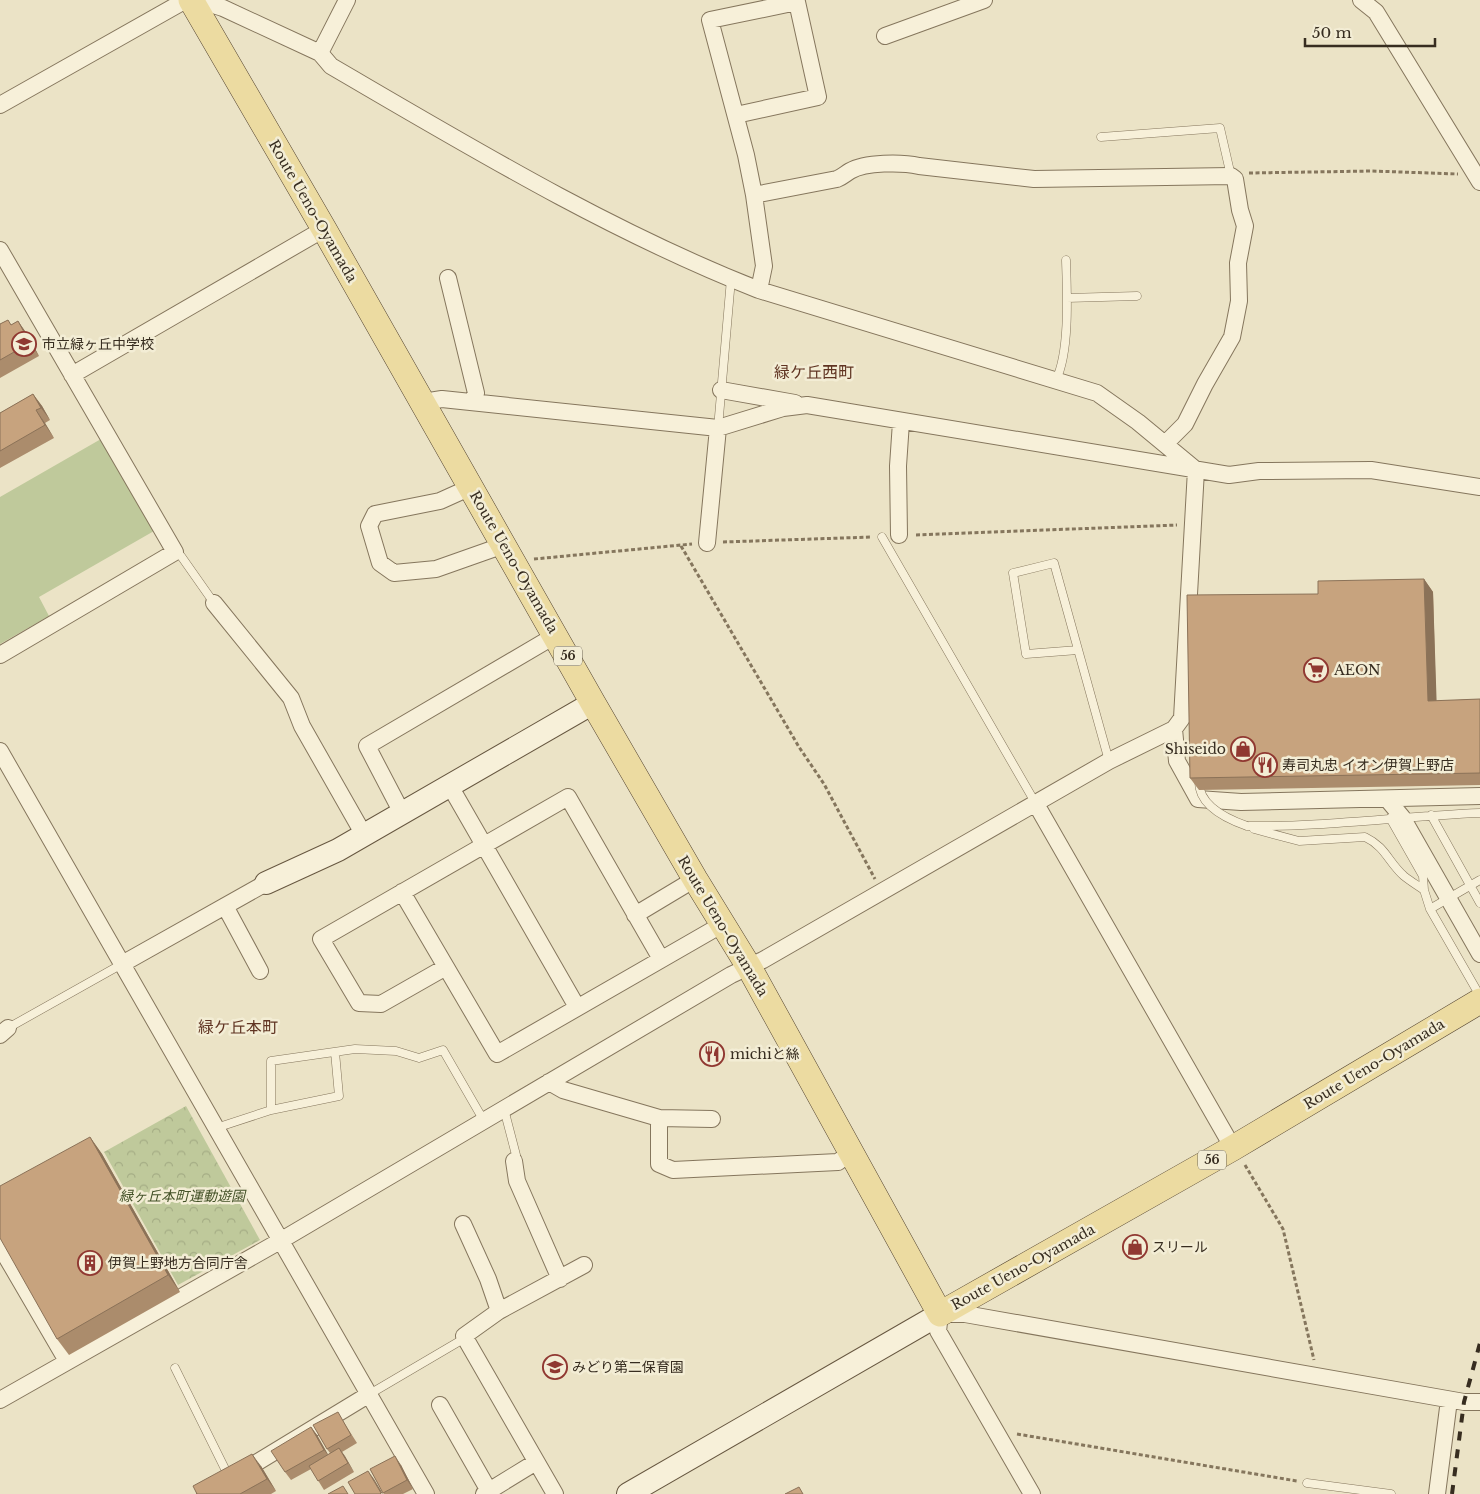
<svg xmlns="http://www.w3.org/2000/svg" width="1480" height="1494" font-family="'Libre Baskerville','Noto Sans JP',serif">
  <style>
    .green { fill: #bfc99b }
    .park { fill: url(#park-crowns) }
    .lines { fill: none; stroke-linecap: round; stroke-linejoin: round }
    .lane-casing { stroke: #85765d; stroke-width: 9 }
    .street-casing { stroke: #85765d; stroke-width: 18 }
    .secondary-casing { stroke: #675740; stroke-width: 24 }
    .primary-casing { stroke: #544431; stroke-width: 26 }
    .path { stroke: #85765d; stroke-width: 3; stroke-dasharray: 4 2.5; stroke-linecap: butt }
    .lane { stroke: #f7f0d9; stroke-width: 8 }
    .street { stroke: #f7f0d9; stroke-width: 16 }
    .secondary { stroke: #f7f0d9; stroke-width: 22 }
    .primary { stroke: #ecdba1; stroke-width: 25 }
    .rail { stroke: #372d20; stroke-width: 4; stroke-dasharray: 9 9; stroke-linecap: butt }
    .lane-bridge-casing { stroke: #85765d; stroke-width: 9; stroke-linecap: butt }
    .lane-bridge { stroke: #f7f0d9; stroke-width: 8 }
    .wall { fill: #ab8c6c }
    .shaded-wall { fill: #8b7258 }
    .building { fill: #c7a37e; stroke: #8b7258 }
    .labels { text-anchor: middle; stroke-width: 5; stroke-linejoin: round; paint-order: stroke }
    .shield { fill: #f3edd5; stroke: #6f6756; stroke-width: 1 }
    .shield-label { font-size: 12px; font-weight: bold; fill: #372d20 }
    .street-label { font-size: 14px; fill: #372d20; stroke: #f3edd5 }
    .poi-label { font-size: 14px; fill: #372d20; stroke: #f3edd5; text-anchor: start }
    .park-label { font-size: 14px; font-style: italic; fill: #445228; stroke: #f3edd5 }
    .quarter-label { font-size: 16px; fill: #603422; stroke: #f3edd5 }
  </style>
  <defs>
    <pattern id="park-crowns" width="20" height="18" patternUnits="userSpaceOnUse" patternTransform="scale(1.25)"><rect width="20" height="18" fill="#bfc99b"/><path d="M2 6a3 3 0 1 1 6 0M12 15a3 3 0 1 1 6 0" fill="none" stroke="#a5ad85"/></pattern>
  </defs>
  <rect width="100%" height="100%" fill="#ebe3c6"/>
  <path class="green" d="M101,439L154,531L39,597L49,616L0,644V497Z"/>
  <path class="park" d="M186,1106L260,1240L178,1285L104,1152Z"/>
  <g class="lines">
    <defs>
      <path id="lane" d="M1101,137L1220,128L1231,176
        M1067,298L1137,296
        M1056,380C1070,351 1067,293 1066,260
        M718,428L731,279
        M882,537L1036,804
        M175,552L181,556L214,603
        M1078,650L1026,654L1013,573L1054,563L1109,761
        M1431,815L1480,903
        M1390,818L1423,876L1424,890L1430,909L1480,996
        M1247,826C1325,827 1402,816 1480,813
        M1254,829L1299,841L1365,837C1386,847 1388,862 1404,876C1410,881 1417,885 1424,890
        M1430,909L1480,880
        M8,1028L122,964
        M504,1109L516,1155L514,1161
        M271,1110V1061L355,1049L396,1051L419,1058L443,1050L484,1121
        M216,1128L271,1110L339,1096L335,1052
        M175,1368L229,1477
        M368,1395L465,1338
        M1307,1483L1391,1494"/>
      <path id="street" d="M197,0L223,8L320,53L331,66C470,147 609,231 759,290L1097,393L1138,422L1196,470
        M1361,0L1376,12L1480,182
        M885,36L984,0
        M320,53L347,0
        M0,105L186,0
        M736,115L818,97L797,2L710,20L746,155L754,195L764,266L759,290
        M754,195L837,179C842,177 845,174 850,171C865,162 902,162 919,166L1034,179L1231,176L1235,179L1240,210L1245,226L1238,263L1239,301L1232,337L1205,384L1185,424L1165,444
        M0,250L175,552L0,655
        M448,278L476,393L473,402
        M72,375L324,229
        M721,390L795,403
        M423,402L442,399L718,428L783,408L807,405L1229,475L1259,471L1371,470L1480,487
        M471,487L440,501L375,514L369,526L380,563L394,573L436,569L504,545
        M899,535L898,466L901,422
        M707,543L718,428
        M214,603L291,698L302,726L364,835
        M1174,729L1177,761L1198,799L1241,802L1480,796
        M0,751L426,1494
        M450,786L577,1007
        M1387,799L1402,817L1480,954
        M1036,804L1233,1148
        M402,813L367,746L556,635
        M402,892L497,1054L723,924
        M225,906L260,971
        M635,915L695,879
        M122,964L266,883
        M446,967L381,1004L359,1003L321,939L568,797L661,959
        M0,1035L8,1028
        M549,1082L563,1090L659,1118L712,1119
        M659,1118V1164L673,1170L838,1162L850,1153
        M514,1161L517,1181L560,1279
        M463,1224L488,1279L499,1311
        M0,1246L67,1361
        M0,1400L280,1241L731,975L763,960L1109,761L1174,729L1182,718L1196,470
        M440,1405L489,1491
        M205,1494L368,1395
        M484,1494L536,1462
        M555,1494L464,1336L499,1311L584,1265
        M1032,1494L938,1331L940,1314H965L1464,1402H1480
        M1437,1494L1449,1400"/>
      <path id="secondary" d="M266,883L338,850L593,703
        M628,1494L940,1314"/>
      <path id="primary" d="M191,0L324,229L593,703L695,879L749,967L940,1314L1233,1148L1480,1001"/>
    </defs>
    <use href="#lane" class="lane-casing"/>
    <use href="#street" class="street-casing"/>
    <use href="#secondary" class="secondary-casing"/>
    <use href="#primary" class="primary-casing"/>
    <path class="path" d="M1249,173L1372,171L1458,174
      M916,535L1177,525
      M723,542L872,537
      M681,546L799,747L824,784L875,879
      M534,559L692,544
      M1245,1165L1283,1229L1314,1360
      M1017,1434L1297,1481"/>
    <use href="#lane" class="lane"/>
    <use href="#street" class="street"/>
    <use href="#secondary" class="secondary"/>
    <use href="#primary" class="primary"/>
    <path class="rail" d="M1452,1494L1464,1402L1480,1343"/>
    <defs>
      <path id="lane-bridge" d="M1199,782C1199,806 1227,819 1247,826"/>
    </defs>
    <use href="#lane-bridge" class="lane-bridge-casing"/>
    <use href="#lane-bridge" class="lane-bridge"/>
  </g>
  <path class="wall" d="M8,320L11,325L18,321L27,334L39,356L0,378V324Z
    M33,394L42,406L50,420L45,423L54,438L0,468V413Z
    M1424,579L1433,592L1436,701L1480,699V785L1199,790L1190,778L1318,594Z
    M90,1137L102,1154L180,1292L69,1355L57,1339Z
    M343,1421L357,1443L342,1452L354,1472L324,1490L311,1469L291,1480L285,1472L311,1427L317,1435L328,1455L330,1453L327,1449Z
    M401,1465L413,1489L403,1494H384L370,1469Z
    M261,1466L276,1491L271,1494H197Z"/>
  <path class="shaded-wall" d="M18,321L27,334L39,356L30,343Z
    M33,394L42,406L50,420L41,408Z
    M36,410L45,423L54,438L45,425Z
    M1424,579L1433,592L1437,713L1428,701Z
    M90,1137L102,1154L180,1292L168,1275Z
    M311,1427L317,1435L330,1458L324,1450Z
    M339,1448L345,1456L354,1472L348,1463Z
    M252,1454L261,1466L276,1491L267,1479Z
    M395,1456L401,1465L413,1489L407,1480Z
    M368,1471L374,1479L383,1494L381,1493Z"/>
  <path class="building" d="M8,320L11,325L18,321L30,343L0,360V324Z
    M33,394L41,408L36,410L45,425L0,451V413Z
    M1424,579L1428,701L1480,699V773L1190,778L1187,595L1318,594V581Z
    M90,1137L168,1275L57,1339L0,1238V1186Z
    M338,1412L351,1435L327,1449L313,1425Z
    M311,1427L324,1450L285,1472L271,1451Z
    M339,1448L348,1463L318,1481L309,1466Z
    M252,1454L267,1479L240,1494H197L193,1486Z
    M395,1456L407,1480L383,1493L370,1469Z
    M368,1471L381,1493L380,1494H355L348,1482Z
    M343,1486L348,1494H328Z
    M799,1487L803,1494H785Z"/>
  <defs>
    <symbol id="school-ring" viewBox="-11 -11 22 22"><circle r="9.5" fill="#f3edd5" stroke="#903831" stroke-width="1.5"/><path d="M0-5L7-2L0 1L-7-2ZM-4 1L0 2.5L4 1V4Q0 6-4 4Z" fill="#903831"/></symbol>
    <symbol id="supermarket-ring" viewBox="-11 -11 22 22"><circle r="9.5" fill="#f3edd5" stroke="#903831" stroke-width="1.5"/><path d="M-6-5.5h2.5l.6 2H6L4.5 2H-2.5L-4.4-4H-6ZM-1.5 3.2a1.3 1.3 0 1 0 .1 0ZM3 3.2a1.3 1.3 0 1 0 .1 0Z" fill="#903831"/></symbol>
    <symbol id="shop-ring" viewBox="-11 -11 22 22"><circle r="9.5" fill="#f3edd5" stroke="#903831" stroke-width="1.5"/><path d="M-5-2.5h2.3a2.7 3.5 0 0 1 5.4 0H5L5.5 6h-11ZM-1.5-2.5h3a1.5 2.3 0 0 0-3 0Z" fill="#903831"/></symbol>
    <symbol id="restaurant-ring" viewBox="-11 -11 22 22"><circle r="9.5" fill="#f3edd5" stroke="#903831" stroke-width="1.5"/><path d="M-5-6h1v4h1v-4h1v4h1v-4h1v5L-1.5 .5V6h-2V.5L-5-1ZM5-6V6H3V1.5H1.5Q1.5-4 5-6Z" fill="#903831"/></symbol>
    <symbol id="building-ring" viewBox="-11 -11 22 22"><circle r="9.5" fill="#f3edd5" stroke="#903831" stroke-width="1.5"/><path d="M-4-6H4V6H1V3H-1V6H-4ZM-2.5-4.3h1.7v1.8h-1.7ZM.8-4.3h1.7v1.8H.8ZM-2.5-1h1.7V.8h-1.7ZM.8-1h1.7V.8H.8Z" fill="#903831"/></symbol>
  </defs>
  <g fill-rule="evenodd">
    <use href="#school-ring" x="10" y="330" width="28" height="28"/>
    <use href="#supermarket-ring" x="1302" y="656" width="28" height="28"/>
    <use href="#shop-ring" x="1229" y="735" width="28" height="28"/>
    <use href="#restaurant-ring" x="1251" y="751" width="28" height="28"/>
    <use href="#restaurant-ring" x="698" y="1040" width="28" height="28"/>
    <use href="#shop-ring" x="1121" y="1233" width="28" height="28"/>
    <use href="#building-ring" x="76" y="1249" width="28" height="28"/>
    <use href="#school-ring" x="541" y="1353" width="28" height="28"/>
  </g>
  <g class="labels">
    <g class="shield">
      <rect x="554" y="646.5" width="28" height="19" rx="4"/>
      <rect x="1198" y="1150.5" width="28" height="19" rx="4"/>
    </g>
    <g class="shield-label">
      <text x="568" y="660">56</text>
      <text x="1212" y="1164">56</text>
    </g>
    <g class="street-label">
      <text transform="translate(313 211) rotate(60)" y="5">Route Ueno-Oyamada</text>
      <text transform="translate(514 562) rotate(60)" y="5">Route Ueno-Oyamada</text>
      <text transform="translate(723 926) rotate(59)" y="5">Route Ueno-Oyamada</text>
      <text transform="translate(1374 1064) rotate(-31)" y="5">Route Ueno-Oyamada</text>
      <text transform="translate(1023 1267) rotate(-29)" y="5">Route Ueno-Oyamada</text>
    </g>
    <g class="poi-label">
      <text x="42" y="349">市立緑ヶ丘中学校</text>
      <text x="1334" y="675">AEON</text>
      <text x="1226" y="754" text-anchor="end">Shiseido</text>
      <text x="1282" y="770">寿司丸忠 イオン伊賀上野店</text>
      <text x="730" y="1059">michiと絲</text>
      <text x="1152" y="1252">スリール</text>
      <text x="108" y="1268">伊賀上野地方合同庁舎</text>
      <text x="572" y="1372">みどり第二保育園</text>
    </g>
    <g class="park-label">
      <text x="182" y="1201">緑ヶ丘本町運動遊園</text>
    </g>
    <g class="quarter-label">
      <text x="814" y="378">緑ケ丘西町</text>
      <text x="238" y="1033">緑ケ丘本町</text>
    </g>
  </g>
  <path d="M1305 38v8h130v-8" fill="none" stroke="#372d20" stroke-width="2.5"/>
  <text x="1312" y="38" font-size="15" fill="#372d20" stroke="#f3edd5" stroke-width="4" paint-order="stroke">50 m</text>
</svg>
